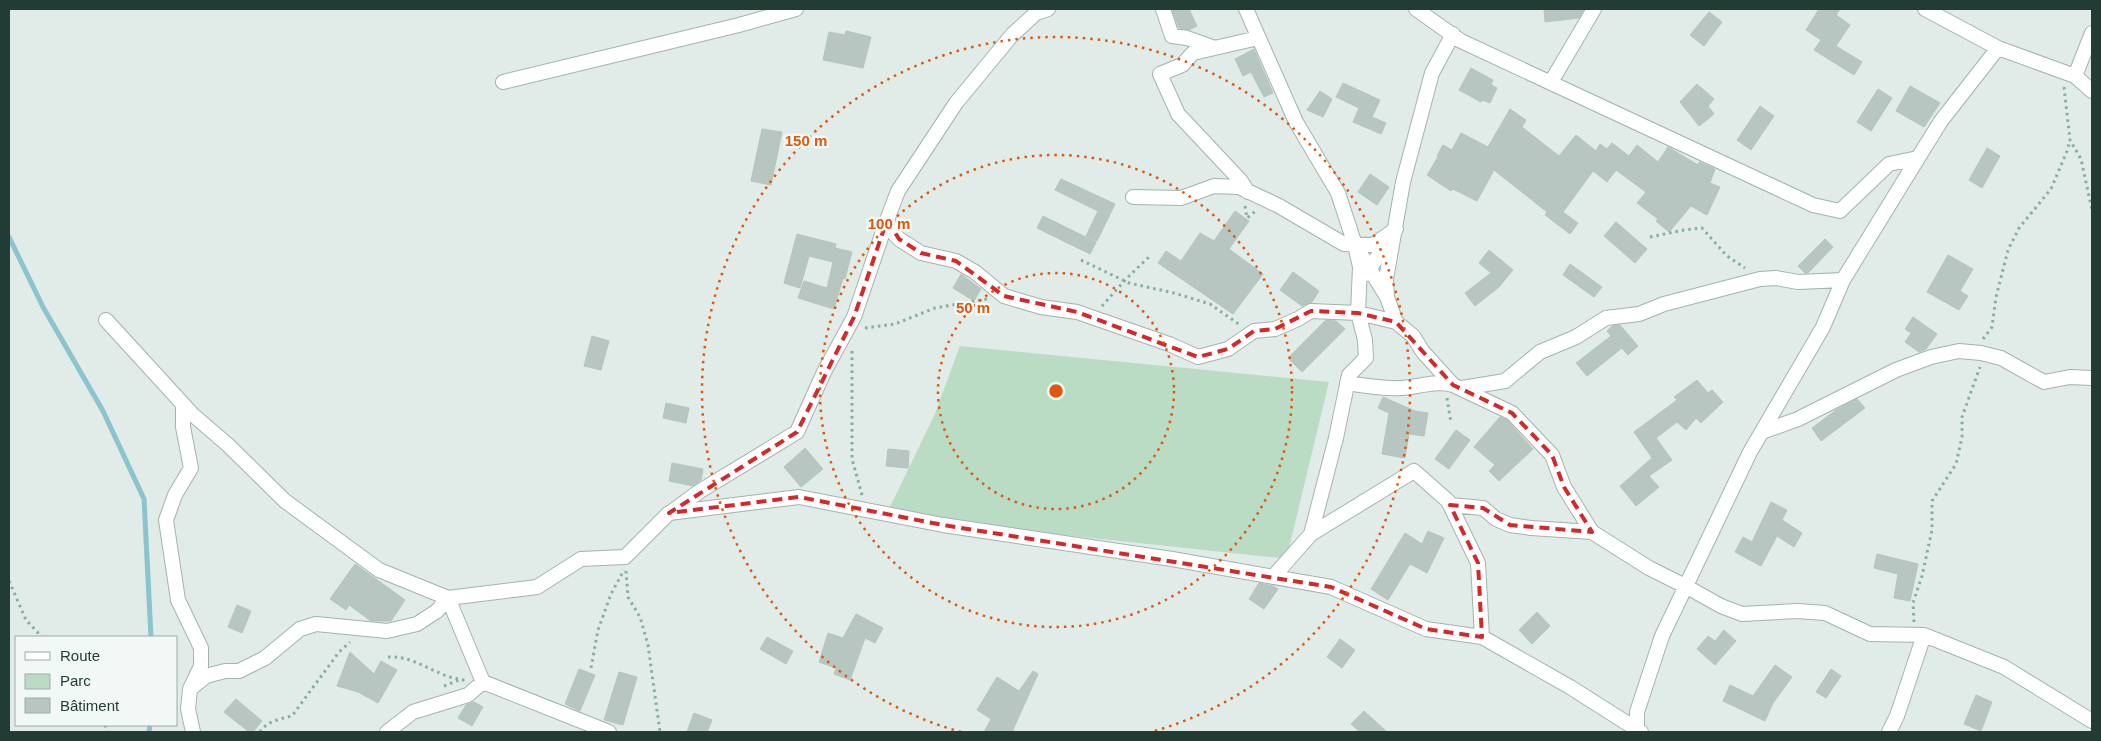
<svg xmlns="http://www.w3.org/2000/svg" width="2101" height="741" font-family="Helvetica,sans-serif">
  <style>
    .green { fill: #bbdcc4 }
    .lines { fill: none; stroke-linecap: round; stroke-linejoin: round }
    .stream { stroke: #8bc4ce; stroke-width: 5 }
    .building { fill: #b7c6c0; stroke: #b4c5be }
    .street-casing { stroke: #a4b3ae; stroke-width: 16 }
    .path { stroke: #83aea0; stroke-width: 3; stroke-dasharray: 2.5 4; stroke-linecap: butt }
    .street { stroke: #fff; stroke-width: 14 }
    .marked { fill: none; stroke: #d62828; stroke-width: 4; stroke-dasharray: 10 6; stroke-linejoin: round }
    .ring { fill: none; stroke: #de580e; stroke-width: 2.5; stroke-dasharray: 2.5 5 }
    .centre { fill: #de580e; stroke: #f2f8f5; stroke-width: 2.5 }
    .ring-label { font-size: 15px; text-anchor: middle; font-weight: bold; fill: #de580e; stroke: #f2f8f5; stroke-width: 5; stroke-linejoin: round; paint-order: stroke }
  </style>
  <rect width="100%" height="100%" fill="#e1ebe7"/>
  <path class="green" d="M960,346L1329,382L1289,548L1280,558L996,528L889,509L934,416Z"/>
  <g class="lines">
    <path class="stream" d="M9,237L43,307L103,411L144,499L151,637
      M149,732L150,725"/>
  </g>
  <path class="building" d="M1172,9H1189L1197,26L1189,30L1179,28Z
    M1544,9H1583V11L1579,18L1545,22Z
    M1819,9H1840L1836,15L1850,25L1836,46L1862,62L1854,75L1814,50L1821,40L1806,30Z
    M1709,12L1722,22L1704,46L1690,35Z
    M846,31L871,37L863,68L823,60L829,32L845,35Z
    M1254,49L1273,93L1264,97L1251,72L1243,76L1235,59Z
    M1471,68L1493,80L1491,85L1497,88L1490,103L1482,100L1481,102L1459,90Z
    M1343,83L1380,100L1372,117L1386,123L1381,134L1353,122L1359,108L1336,97Z
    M1697,84L1714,99L1708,106L1714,114L1699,126L1680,102Z
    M1910,86L1940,103L1924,127L1896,111Z
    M1878,89L1892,98L1871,131L1857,122Z
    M1320,91L1332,99L1323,117L1307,110Z
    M1760,106L1774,116L1751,150L1737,140Z
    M1510,109L1526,120L1522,127L1559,156L1576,135L1596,151L1600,144L1607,149L1612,143L1629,156L1637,145L1658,162L1668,147L1698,165L1699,162L1715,169L1710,183L1720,187L1707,215L1691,206L1669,232L1656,221L1658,219L1637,203L1646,192L1616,170L1607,182L1593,171L1563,212L1578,223L1570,234L1545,215L1547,212L1494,170L1477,201L1453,189L1451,191L1427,175L1438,157L1437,156L1443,145L1452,150L1461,133L1488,147Z
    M762,129L782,132L771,185L751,181Z
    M1987,148L2000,156L1982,188L1969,180Z
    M1370,174L1389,187L1377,205L1358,192Z
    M1061,179L1115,204L1097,241L1086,236L1098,211L1055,190Z
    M1235,211L1249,221L1229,249L1263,274L1233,314L1158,263L1166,251L1181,261L1200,233L1214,241Z
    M1043,216L1096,242L1090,254L1037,228Z
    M1616,222L1647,249L1635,263L1604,236Z
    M797,234L836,244L835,248L852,252L845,279L843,278L834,309L798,298L804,281L827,288L833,262L809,256L800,288L784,283Z
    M1825,239L1833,247L1808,273H1805L1798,266Z
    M1489,250L1513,270L1499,287L1475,306L1465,293L1491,273L1479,263Z
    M1948,255L1973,269L1960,291L1968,296L1959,310L1927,292Z
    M1570,264L1602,287L1594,297L1563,275Z
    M1293,272L1319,291L1312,302L1302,306L1280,290Z
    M961,274L981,289L974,301L953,288Z
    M1913,317L1937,334L1926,349L1919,352L1905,342L1911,333L1905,329Z
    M1326,320L1336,321L1345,329L1302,372L1288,358Z
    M1620,325L1638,346L1628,355L1622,348L1587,376L1576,363L1611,336L1607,331L1612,326Z
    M592,336L609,341L601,370L584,366Z
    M1697,380L1708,393L1712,390L1723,402L1701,423L1696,418L1686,430L1677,422L1656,438L1672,460L1649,476L1659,487L1636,506L1620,486L1652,458L1634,432L1677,400L1674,397Z
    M1383,397L1415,411L1428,413L1424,436L1409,434L1405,458L1382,454L1389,413L1378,408Z
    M1857,399L1865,408L1821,441L1812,428L1836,410Z
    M666,403L689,408L686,423L663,418Z
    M1500,417L1507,420L1533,449L1499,481L1489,471L1495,465L1474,447Z
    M1456,430L1470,440L1449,469L1435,459Z
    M805,448L823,469L801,487L784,467Z
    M888,449L909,451L908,468L886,466Z
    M672,463L703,469L701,480L693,486L669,481Z
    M1771,502L1787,510L1782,520L1802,533L1794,547L1777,536L1761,566L1735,552L1743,537L1752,542Z
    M1428,531L1444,538L1427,573L1410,564L1388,600L1371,589L1405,533L1422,544Z
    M1877,554L1918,564L1910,601L1894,598L1898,574L1874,568Z
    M355,564L405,600L391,621H371L349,605L346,610L330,599Z
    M1259,583L1273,586L1278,589L1264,609L1249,599Z
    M237,605L251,611L242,633L228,627Z
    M1537,612L1550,626L1532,644L1519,630Z
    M856,614L883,628L875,643L865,638L850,680L834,674L836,668L819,662L828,633L843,638Z
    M1724,630L1736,641L1715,665L1697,649L1708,636L1715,641Z
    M767,637L793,651L786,664L760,649Z
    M1340,639L1355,650L1342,668L1327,657Z
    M350,652L374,674L381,661L397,670L378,703L358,692L337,686Z
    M1775,665L1792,677L1773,703L1765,721L1723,701L1730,685L1753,696Z
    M579,669L595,675L580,711L565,704Z
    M1831,669L1841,676L1826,698L1816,692Z
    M1033,671L1038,674L1012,732H984L991,719L977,710L997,677L1019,691Z
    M619,672L637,677L623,725L604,720Z
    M1976,695L1992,702L1981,731L1964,724Z
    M236,699L262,721L253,732H249L224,712Z
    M474,702L483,707L472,726L458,718L466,705Z
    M1364,711L1387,732H1360L1351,724Z
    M694,713L712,720L707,732H687Z"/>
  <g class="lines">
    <defs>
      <path id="street" d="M1048,9L1036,13L1012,35L956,103L898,191L887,220L891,230L899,239L921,253L956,261L975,272L1004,296L1041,307L1077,312L1169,344L1198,357L1228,349L1254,331L1275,329L1298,319L1311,311L1358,313L1396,322L1413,336L1423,352L1453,385L1512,413L1552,455L1564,487L1592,532L1649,568L1687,587L1721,606L1742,614L1797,611L1825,613L1870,634L1924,635L2004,667L2092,721
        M1163,9L1172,36L1187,38L1215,48
        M1246,9L1296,122L1338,193L1355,245L1387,297
        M1416,9L1461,41L1813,205L1840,211L1889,164L1918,158L1941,121L1998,48
        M1925,9L1998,48L2075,76L2092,91
        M2075,76L2092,33
        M503,82L739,25L796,9
        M1551,82L1594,9
        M1248,192L1240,180L1178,114L1160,74L1182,65L1193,53L1258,38
        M1133,197L1181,198L1214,186L1239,187L1279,206L1344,244L1373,245L1396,229
        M1355,245L1360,267L1358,313L1365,340L1366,358L1349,375L1336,438L1311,534L1414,471L1448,501L1478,563L1482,637L1570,687L1641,732
        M1366,274L1390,238
        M106,320L192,414L228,445L285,501L379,570L448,598L483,682L609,732
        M1396,322L1387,297L1386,279L1403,182L1432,73L1453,34
        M1347,383C1365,386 1384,389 1402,388C1419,387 1437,380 1453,385
        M1462,388L1505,381L1540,352L1576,337L1606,318L1639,314L1664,304L1760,279L1776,278L1798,282L1843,280
        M183,404V427L191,468L175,495L166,520L178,600L201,648V666L190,689L188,709L193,732
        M1762,432L1798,419L1896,370L1931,357L1959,351L1981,353L2001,358L2044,382L2070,377L2092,378
        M1451,505L1483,508L1496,519L1510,525L1531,528L1592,532
        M670,513L700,491L797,432L824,372L854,317L887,220
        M1273,577L1311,534
        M190,689L206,676L225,671H239L265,658L300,629L316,624L387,631L417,624L437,611L448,598L537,587L581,559L625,557L669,513L799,497L943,525L1172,559L1331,587L1426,629L1482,637
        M387,732L413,712L468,695L483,682
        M1637,732V712L1662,636L1750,452L1823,327L1843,280L1918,158
        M1889,732L1897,716L1924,635"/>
    </defs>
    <use href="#street" class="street-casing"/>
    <path class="path" d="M2064,87L2070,140L2081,159L2092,210
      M1245,206L1247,218L1257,210
      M1650,237L1684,230L1702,228L1727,256L1745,268
      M1081,260L1129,283L1174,293L1210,304L1240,325
      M1102,306L1127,278L1150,256
      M865,328L895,324L935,308L987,299
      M1983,339L1992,327L1996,297L2008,250L2019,228L2051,189L2067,151L2070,140
      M852,351V459L862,495
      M1447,398L1451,423
      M626,571L628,597L640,617L648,645L660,732
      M9,581L26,620L42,637
      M1914,622L1913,603L1922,576L1932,530V501L1956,464L1962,437V417L1980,367
      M388,657C416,655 437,678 465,680
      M591,668L598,630L611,594L624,570
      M444,686L459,680
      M105,725L108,732
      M260,732C267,721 280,719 292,716L339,652L350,642"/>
    <use href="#street" class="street"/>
  </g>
  <path class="marked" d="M887,220L899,239L921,253L956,261L1004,296L1077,312L1198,357L1228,349L1254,331L1275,329L1311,311L1358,313L1396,322L1453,385L1512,413L1552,455L1564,487L1592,532L1510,525L1483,508L1450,505L1478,563L1482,637L1426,629L1331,587L943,525L799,497L669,513L797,432L854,317Z"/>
  <g class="ring">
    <circle cx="1056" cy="391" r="118"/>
    <circle cx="1056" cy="391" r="236"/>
    <path d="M961 732A354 354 0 1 1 1151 732"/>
  </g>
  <circle cx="1056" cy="391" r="8" class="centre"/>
  <g class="ring-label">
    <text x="806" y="146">150 m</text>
    <text x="889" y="229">100 m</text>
    <text x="973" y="313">50 m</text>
  </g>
  <rect width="2101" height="741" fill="none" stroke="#223b35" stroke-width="20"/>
  <rect x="15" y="636" width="162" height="90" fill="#f2f8f5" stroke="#9faca8"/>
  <rect x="25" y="652" width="25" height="8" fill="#ffffff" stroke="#9faca8"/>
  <text x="60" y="661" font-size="15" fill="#223b35">Route</text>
  <rect x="25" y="674" width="25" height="15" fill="#bbdcc4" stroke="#9faca8"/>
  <text x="60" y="686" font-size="15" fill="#223b35">Parc</text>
  <rect x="25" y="698" width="25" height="15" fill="#b7c6c0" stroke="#9faca8"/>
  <text x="60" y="711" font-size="15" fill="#223b35">Bâtiment</text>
</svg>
